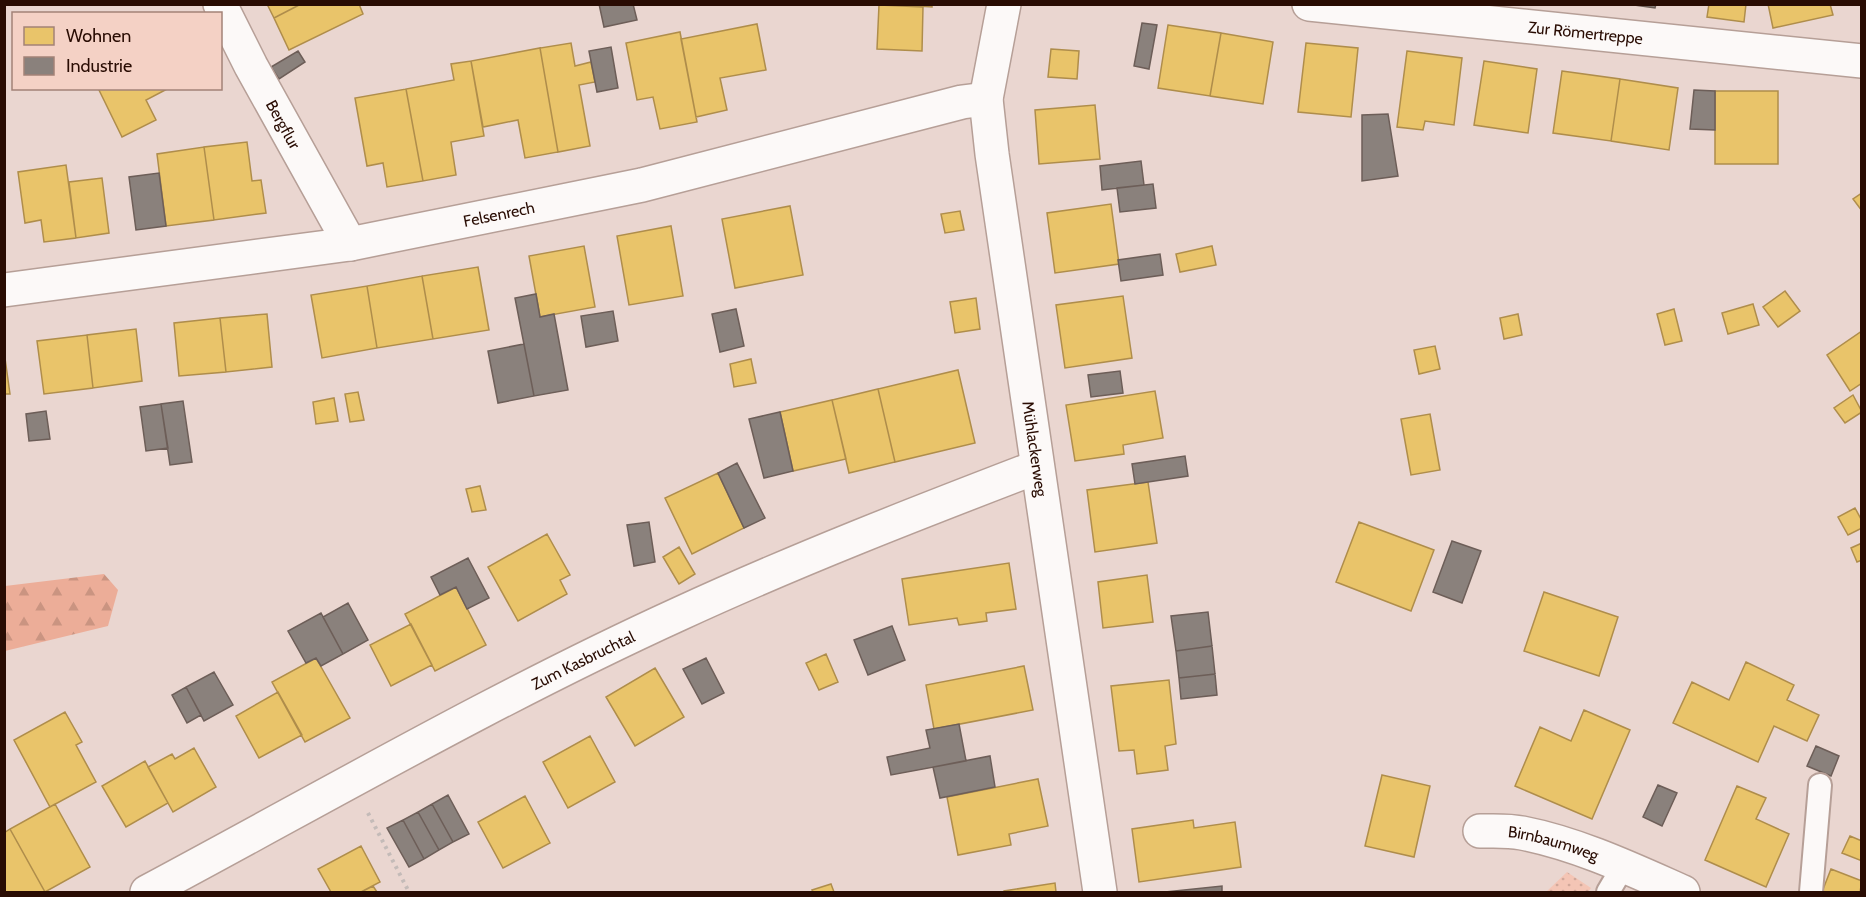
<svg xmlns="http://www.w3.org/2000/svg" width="1866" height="897" font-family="Cabin,sans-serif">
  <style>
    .forest { fill: url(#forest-firs) }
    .park { fill: url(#park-dots) }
    .homes { fill: #e9c46a; stroke: #af8d4b; stroke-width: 1.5 }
    .industry { fill: #8a817c; stroke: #6d5e58; stroke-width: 1.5 }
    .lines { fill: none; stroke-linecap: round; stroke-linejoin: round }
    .service-casing { stroke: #b69f97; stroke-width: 26 }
    .minor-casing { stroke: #b69f97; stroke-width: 36 }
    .path { stroke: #c4bbb8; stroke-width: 4; stroke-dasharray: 3 4.5; stroke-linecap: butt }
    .service { stroke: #fcf9f8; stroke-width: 22 }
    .minor { stroke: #fcf9f8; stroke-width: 33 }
    .labels { text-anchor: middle; stroke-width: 6; stroke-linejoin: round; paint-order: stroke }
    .street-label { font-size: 16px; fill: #290c03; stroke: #f4d1c5 }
  </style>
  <defs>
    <pattern id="forest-firs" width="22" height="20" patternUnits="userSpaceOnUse" patternTransform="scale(1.5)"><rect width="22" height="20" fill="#ecad98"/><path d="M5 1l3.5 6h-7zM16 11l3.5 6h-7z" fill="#ca9481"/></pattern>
    <pattern id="park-dots" width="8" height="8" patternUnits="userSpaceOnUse" patternTransform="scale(1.5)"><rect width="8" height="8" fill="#f4c5b5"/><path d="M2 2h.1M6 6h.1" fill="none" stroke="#d1a89a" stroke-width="1.8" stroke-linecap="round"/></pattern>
  </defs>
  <rect width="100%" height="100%" fill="#ead6d0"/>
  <path class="forest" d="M104,574L118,590L108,626L5,651V586Z"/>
  <path class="park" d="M1567,872L1591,888L1588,892H1546Z"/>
  <path class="homes" d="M267,4H301L274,18Z
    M301,4H359L363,14L289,50L274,18Z
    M888,4H932V7Z
    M1709,4H1746L1744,22L1707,17Z
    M1768,4H1830L1833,15L1773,28Z
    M879,5L923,7L922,51L877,49Z
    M757,24L766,70L720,78L727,110L696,117L681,39Z
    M1168,25L1221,33L1210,96L1158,88Z
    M680,32L697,122L660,129L653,97L637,100L626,43Z
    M1221,33L1273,42L1263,104L1210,96Z
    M571,43L575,66L591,62L595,82L579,85L590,146L558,152L540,48Z
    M1306,43L1358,48L1351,117L1298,112Z
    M540,48L558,152L525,158L518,120L483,127L471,61Z
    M1051,49L1079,51L1077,79L1048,77Z
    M1407,51L1462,58L1454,125L1425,121L1423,130L1397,127Z
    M471,61L484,136L451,142L456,175L423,181L406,89L454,80L451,64Z
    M1484,61L1537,69L1528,133L1474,125Z
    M1562,71L1620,79L1611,141L1553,133Z
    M1620,79L1678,88L1669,150L1611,141Z
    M98,88H169L146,100L156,120L122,137Z
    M406,89L423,181L387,187L383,163L367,166L355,98Z
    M1715,91H1778V164H1715Z
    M1095,105L1100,159L1039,164L1035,110Z
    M247,142L252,181L261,180L266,213L214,220L204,147Z
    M204,147L214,220L166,226L157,154Z
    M66,165L76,238L44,242L41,220L25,223L18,172Z
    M102,178L109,233L76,238L69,182Z
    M1862,193V211L1853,199Z
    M1111,204L1119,264L1055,273L1047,213Z
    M790,206L803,275L735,288L722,219Z
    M960,211L964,230L945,233L941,214Z
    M671,226L683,296L629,305L617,236Z
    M584,246L595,307L540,317L529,256Z
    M1212,246L1216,265L1180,272L1176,254Z
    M478,267L489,330L433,339L422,276Z
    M422,276L433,339L377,348L367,286Z
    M367,286L377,348L322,358L311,295Z
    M1785,291L1800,311L1778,327L1763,307Z
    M1123,296L1132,358L1065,368L1056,305Z
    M976,298L980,329L955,333L950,302Z
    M1753,304L1759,325L1728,334L1722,313Z
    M1674,309L1682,341L1665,345L1657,314Z
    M267,314L272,367L226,372L220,318Z
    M1518,314L1522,335L1504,339L1500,318Z
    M220,318L226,372L179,376L174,323Z
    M136,329L142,381L93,388L87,335Z
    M1862,331V383L1850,391L1827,355Z
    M87,335L93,388L44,394L37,341Z
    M1435,346L1440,369L1419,374L1414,350Z
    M4,351L10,394H4Z
    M751,359L756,383L734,387L730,364Z
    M958,370L975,443L895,462L878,389Z
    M878,389L895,462L849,473L832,400Z
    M1155,391L1163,438L1123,445L1124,454L1075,461L1066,405Z
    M358,392L364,420L350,422L345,394Z
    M1853,395L1862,412L1845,423L1834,408Z
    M334,398L338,421L316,424L313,402Z
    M832,400L846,459L793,471L780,412Z
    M1430,414L1440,470L1411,475L1401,419Z
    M718,473L744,528L692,554L665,498Z
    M1148,482L1157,543L1095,552L1087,490Z
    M480,486L486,510L472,512L466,489Z
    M1855,508L1862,521V528L1848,535L1838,517Z
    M1359,522L1434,550L1411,611L1336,582Z
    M547,534L570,575L560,580L567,594L518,621L488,567Z
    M1862,543V560L1857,562L1851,548Z
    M679,547L695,574L679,584L663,557Z
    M1009,563L1016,609L986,613L987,621L959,625L957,618L909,625L902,579Z
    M1147,575L1153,622L1103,628L1098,582Z
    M456,587L486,645L435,671L405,614Z
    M1544,592L1618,617L1599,676L1524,651Z
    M411,624L432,665L391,686L370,645Z
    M826,654L838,682L819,690L806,663Z
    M316,658L350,718L305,742L272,682Z
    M1746,662L1794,685L1787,700L1819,715L1807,741L1774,726L1758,762L1673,723L1692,682L1729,700Z
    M1024,666L1033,710L934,729L926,685Z
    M655,668L684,717L635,746L606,697Z
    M1169,680L1176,744L1165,746L1168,770L1137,774L1134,750L1119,751L1111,686Z
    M278,692L302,735L259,758L236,716Z
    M1584,710L1630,730L1592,819L1515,786L1540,727L1571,741Z
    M65,712L82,742L76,745L96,782L50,807L14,740Z
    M590,736L615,782L568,808L543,762Z
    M194,748L216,787L173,812L148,767L172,754L175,759Z
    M145,761L168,803L126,827L102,786Z
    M1382,775L1430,786L1414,857L1365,846Z
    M1038,779L1048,826L1009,834L1011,845L958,855L947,797Z
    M1737,786L1766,798L1756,819L1789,834L1766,887L1705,860Z
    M525,796L550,843L503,868L478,822Z
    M55,804L90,867L45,892L10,829Z
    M1193,820L1194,828L1235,822L1241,867L1139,882L1132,829Z
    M10,829L45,892H4V833Z
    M1850,836L1862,841V861L1842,853Z
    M361,846L380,882L361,892H331L318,869Z
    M1831,869L1862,881L1860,892H1822Z
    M1055,883L1056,892H1004V891Z
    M831,884L834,892H813L812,890Z
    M373,886L377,892H361Z"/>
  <path class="industry" d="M599,4H633L637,20L604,27Z
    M1627,4H1656L1655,8Z
    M1142,23L1157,25L1149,69L1134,66Z
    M611,47L618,88L597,92L589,51Z
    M298,51L305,62L279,79L271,67Z
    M1694,90L1715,91V130L1690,129Z
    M1388,114L1398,176L1362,181V115Z
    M1141,161L1144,185L1102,190L1100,166Z
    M159,173L166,226L136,230L129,177Z
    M1153,184L1156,208L1120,212L1117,188Z
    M1160,254L1163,275L1121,281L1118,260Z
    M536,294L540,317L554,314L568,390L534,396L515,298Z
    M736,309L744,346L720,352L712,314Z
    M613,311L618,341L586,347L581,316Z
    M524,344L534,396L498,403L488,351Z
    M1120,371L1123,393L1091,397L1088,375Z
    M183,401L192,462L170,465L161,404Z
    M161,404L168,448L146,451L140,407Z
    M46,411L50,439L29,441L26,414Z
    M780,412L793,471L764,478L749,419Z
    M1185,456L1188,476L1135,484L1132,464Z
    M737,463L765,518L744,528L718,473Z
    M649,522L655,562L634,566L627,525Z
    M1452,541L1481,551L1462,603L1433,592Z
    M468,558L489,598L467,609L456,587L440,595L431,577Z
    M348,603L368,640L343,654L323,617Z
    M1208,612L1212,646L1176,651L1171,616Z
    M321,613L343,654L321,666L316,658L306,663L288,631Z
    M892,626L905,660L868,675L854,640Z
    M1212,646L1215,674L1179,678L1176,651Z
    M706,658L724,693L702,704L683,669Z
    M214,672L233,705L204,721L186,687Z
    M1215,674L1217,695L1181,699L1179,678Z
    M186,687L201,715L187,723L172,695Z
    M959,724L966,761L891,775L887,757L930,748L926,730Z
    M1816,746L1839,756L1831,776L1807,766Z
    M990,756L995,787L940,798L933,767Z
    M1658,785L1677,793L1662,826L1643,817Z
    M448,795L469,834L453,842L432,804Z
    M432,804L453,842L439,850L418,812Z
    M418,812L439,850L424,859L403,820Z
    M403,820L424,859L409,867L387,828Z
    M1222,886V892H1165Z"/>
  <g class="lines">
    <defs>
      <path id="service" d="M1608,892L1624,865
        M1811,892L1820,785"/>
      <g id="minor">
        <path id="s1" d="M220,4L251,66L350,244"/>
        <path id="s2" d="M1004,4L986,99L992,154L1100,892"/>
        <path id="s3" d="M1309,4L1862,61"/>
        <path id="s4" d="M4,290L350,244L642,185L962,102L986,99"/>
        <path id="s5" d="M1480,831C1493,831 1508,830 1522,833C1578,844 1631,869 1683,892"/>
        <path id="s6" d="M147,892C323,798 497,697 679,614C796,560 917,513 1037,467"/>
      </g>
    </defs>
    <use href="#service" class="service-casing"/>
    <use href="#minor" class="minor-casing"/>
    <path class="path" d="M368,813L409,892"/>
    <use href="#service" class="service"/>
    <use href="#minor" class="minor"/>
  </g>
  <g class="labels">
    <g class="street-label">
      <text dy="6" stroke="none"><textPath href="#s3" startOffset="278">Zur Römertreppe</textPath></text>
      <text dy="6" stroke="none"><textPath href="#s1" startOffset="136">Bergflur</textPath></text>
      <text dy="6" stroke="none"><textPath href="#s4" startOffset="501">Felsenrech</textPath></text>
      <text dy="6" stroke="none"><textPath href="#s2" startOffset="450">Mühlackerweg</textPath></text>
      <text dy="6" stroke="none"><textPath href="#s6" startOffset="494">Zum Kasbruchtal</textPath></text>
      <text dy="6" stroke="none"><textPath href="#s5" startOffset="75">Birnbaumweg</textPath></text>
    </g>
  </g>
  <rect width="1866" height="897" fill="none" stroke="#290c03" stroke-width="12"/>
  <rect x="12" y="12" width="210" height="78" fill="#f4d1c5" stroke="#a38277" stroke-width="1.5"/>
  <rect x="24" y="27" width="30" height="18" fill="#e9c46a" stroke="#a38277" stroke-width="1.5"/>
  <text x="66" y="42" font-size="18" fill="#290c03">Wohnen</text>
  <rect x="24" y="57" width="30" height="18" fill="#8a817c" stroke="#a38277" stroke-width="1.5"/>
  <text x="66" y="72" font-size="18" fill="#290c03">Industrie</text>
</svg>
